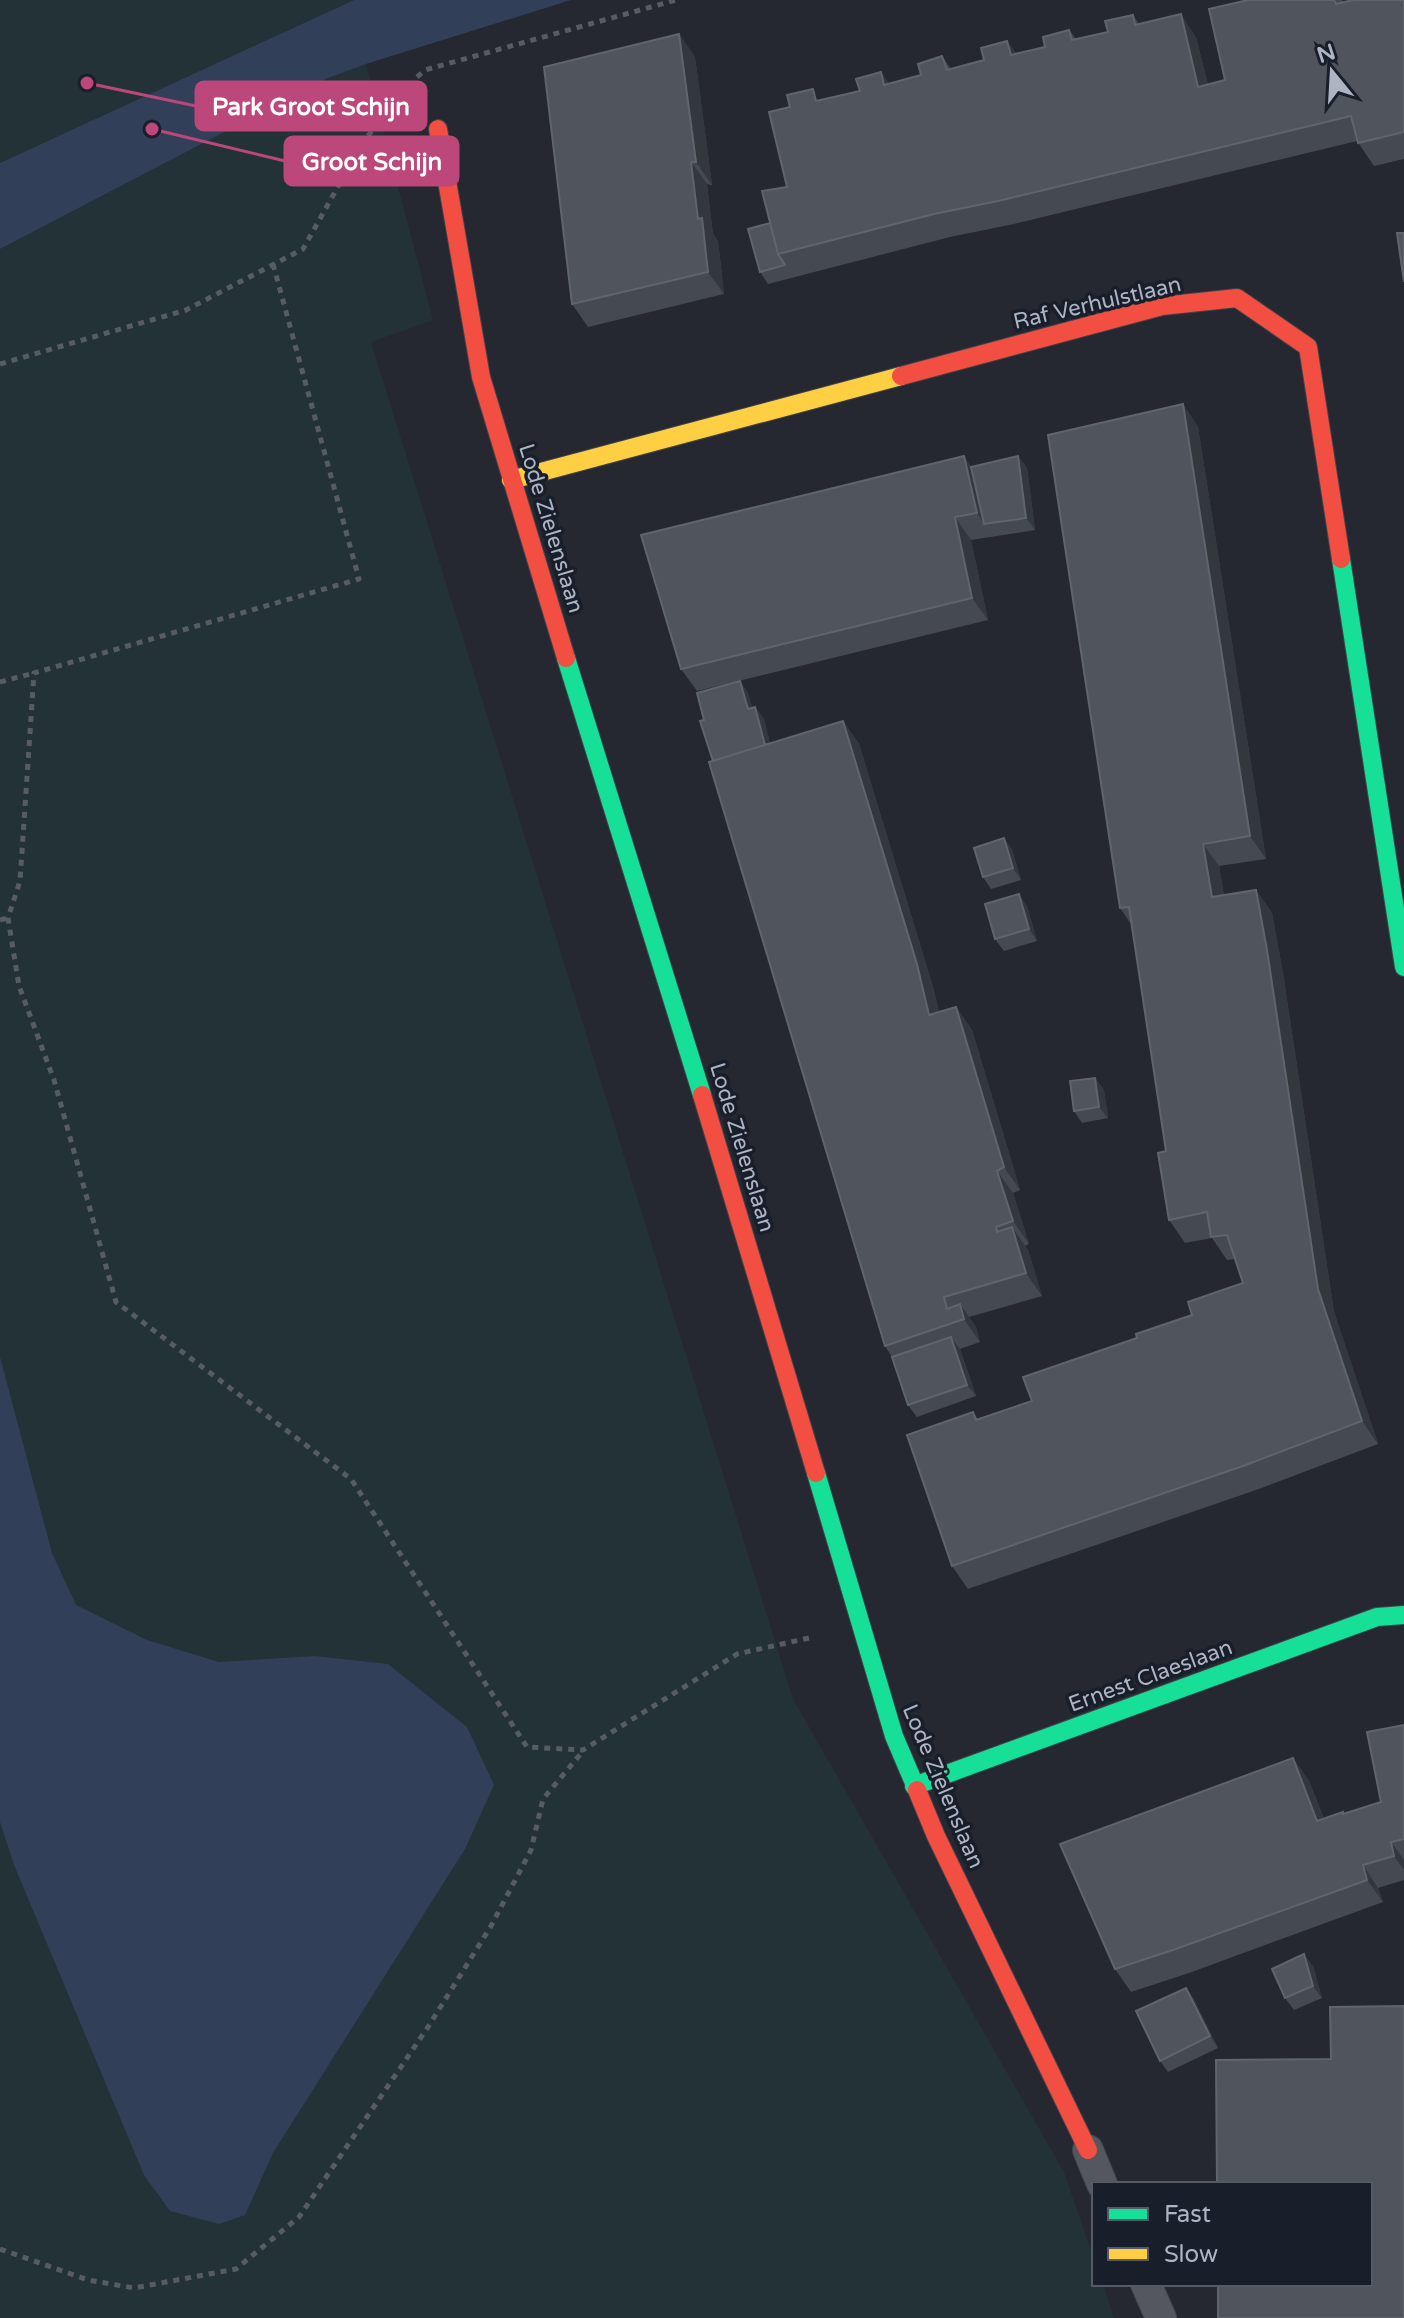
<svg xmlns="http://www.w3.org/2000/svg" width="1404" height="2318" font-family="'Varela Round',sans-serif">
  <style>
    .green { fill: #233236 }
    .water { fill: #323f58 }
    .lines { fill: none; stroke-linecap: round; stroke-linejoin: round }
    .lane-casing { stroke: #41434a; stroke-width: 32 }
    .fast-casing { stroke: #41434a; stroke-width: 20 }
    .slow-casing { stroke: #41434a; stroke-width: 20 }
    .jam-casing { stroke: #41434a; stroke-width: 20 }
    .path { stroke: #575c63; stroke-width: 5; stroke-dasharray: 6 6; stroke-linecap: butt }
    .lane { stroke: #54575f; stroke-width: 30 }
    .fast { stroke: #16e098; stroke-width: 18 }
    .slow { stroke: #ffcf43; stroke-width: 18 }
    .jam { stroke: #f24e42; stroke-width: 18 }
    .wall { fill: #454951 }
    .shaded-wall { fill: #33373e }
    .building { fill: #50555d; stroke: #5f646d; stroke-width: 2 }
    .labels { text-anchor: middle; stroke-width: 7; stroke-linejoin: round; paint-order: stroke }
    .street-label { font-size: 22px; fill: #adb4c3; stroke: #191f2a }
    .leader { fill: none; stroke: #bc477a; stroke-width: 3 }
    .callout-dot { fill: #bc477a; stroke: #191f2a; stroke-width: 3 }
    .callout { fill: #bc477a; stroke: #bc477a; stroke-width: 3 }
    .callout-label { font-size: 24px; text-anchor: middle; font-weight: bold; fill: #fff }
  </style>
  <rect width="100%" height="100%" fill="#252830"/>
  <path class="green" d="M0,0H354L0,163Z
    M366,64L433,320L371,342L793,1699L1064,2172L1094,2259V2284H1103L1114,2318H0V249L295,95L326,79Z"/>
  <path class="water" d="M354,0H571L366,64L326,79L0,249V163Z
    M0,1357L52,1553L76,1605L147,1640L219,1662L315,1656L388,1664L467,1727L494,1785L465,1849L273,2153L245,2215L219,2224L170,2211L144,2175L14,1865L0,1822Z"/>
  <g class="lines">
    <defs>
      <path id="lane" d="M1088,2150L1102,2184
        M1146,2284L1161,2318"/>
      <path id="fast" d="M1341,559L1404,967
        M566,658L702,1095
        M816,1473L894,1736L917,1790
        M914,1786L1377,1617L1404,1615"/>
      <path id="slow" d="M511,480L901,376"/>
      <path id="jam" d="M438,129L481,377L566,658
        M901,376L1162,306L1237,298L1308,347L1341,559
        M702,1095L816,1473
        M917,1790L936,1836L1088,2150"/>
    </defs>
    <use href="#lane" class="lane-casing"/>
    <use href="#fast" class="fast-casing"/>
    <use href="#slow" class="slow-casing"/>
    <use href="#jam" class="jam-casing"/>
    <path class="path" d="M417,77L425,70L676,0
      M273,264L359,579L34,673L20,881L8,918L19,986L54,1080L116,1302L351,1479L527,1747L583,1750L737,1654L809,1638
      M0,364L186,310L303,249L358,151L383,114
      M0,682L34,673
      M0,920L8,918
      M0,2249L88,2280L134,2288L236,2269L299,2217L428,2027L491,1926L531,1850L543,1799L583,1751"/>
    <use href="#lane" class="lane"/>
    <use href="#fast" class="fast"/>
    <use href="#slow" class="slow"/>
    <use href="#jam" class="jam"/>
  </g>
  <path class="wall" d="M1248,0H1342L1344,2L1404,0V159L1374,166L1357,141L1014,224L950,237L768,284L760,272L770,223L787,187L820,100L860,91L881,72L889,84L921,75L942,56L951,69L984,60L1007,41L1016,53L1045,47L1069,30L1076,39L1108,32L1133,15L1139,24L1196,37L1208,85L1225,80Z
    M679,34L695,57L712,185L707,184L713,234L718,241L724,294L588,327L572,304Z
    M1183,404L1198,427L1266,859L1219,866L1224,895L1256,890L1272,913L1283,973L1334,1312L1378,1444L1259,1489L968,1589L952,1566L973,1412L978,1419L1032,1401L1137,1338L1192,1315L1243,1283L1235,1259L1227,1260L1212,1238L1185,1243L1169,1220L1166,1151L1131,924L1120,908Z
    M964,456L971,467L1018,456L1027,468L1035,530L971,540L988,620L697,691L681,669Z
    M740,681L748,693L752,708L755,707L764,719L770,744L843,721L859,744L933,987L939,1012L956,1007L972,1030L1020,1190L1013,1193L1029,1244L1025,1246L1028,1250L1042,1296L969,1317L976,1327L980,1342L960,1349L976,1396L917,1417L908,1405L892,1357L885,1346L713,761L704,720Z
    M1004,838L1012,850L1021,880L991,889L983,877Z
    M1027,906L1037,941L1004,951L995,939Z
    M1095,1078L1104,1090L1108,1118L1082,1123L1074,1111Z
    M1404,1725V1880L1378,1888L1383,1902L1189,1973L1131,1992L1115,1969L1293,1758L1309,1781L1324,1819L1344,1814L1381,1802Z
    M1313,1966L1322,1998L1294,2010L1285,1998Z
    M1186,1988L1194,1999L1218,2048L1168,2072L1160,2061Z"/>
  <path class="shaded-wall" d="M1181,14L1196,37L1214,110L1198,87Z
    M679,34L695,57L712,185L696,162Z
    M1007,41L1023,63L1011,55Z
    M881,72L897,95L884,85Z
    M691,162L707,184L713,234L718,241L724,294L708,272L698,219Z
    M1183,404L1198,427L1266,859L1250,836Z
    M964,456L980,479L984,524L977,513Z
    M1018,456L1027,468L1035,530L1026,518Z
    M955,517L971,540L988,620L972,598Z
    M740,681L748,693L756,720L748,709Z
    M755,707L764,719L776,768L767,756Z
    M843,721L859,744L933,987L945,1038L929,1015Z
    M1004,838L1012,850L1021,880L1013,868Z
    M1203,844L1219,866L1228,920L1212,897Z
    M1256,890L1272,913L1283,973L1334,1312L1378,1444L1362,1421L1318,1289Z
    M1019,894L1027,906L1037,941L1029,929Z
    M956,1007L972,1030L1020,1190L1004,1167Z
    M1095,1078L1104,1090L1108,1118L1099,1107Z
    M997,1171L1013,1193L1029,1244L1013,1221Z
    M1012,1227L1028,1250L1042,1296L1026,1273Z
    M960,1304L976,1327L980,1342L964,1319Z
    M951,1337L960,1349L976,1396L967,1385Z
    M1293,1758L1309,1781L1333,1844L1317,1821Z
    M1391,1842L1404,1860V1870L1394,1856Z
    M1363,1865L1378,1888L1383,1902L1367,1880Z
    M1304,1954L1313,1966L1322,1998L1313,1986Z
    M1186,1988L1194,1999L1218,2048L1210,2036Z"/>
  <path class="building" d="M1248,0H1334L1336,4L1353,0H1404V132L1358,143L1351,116L998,201L934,214L778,254L762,191L787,187L769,112L790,107L787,95L813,89L816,101L860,91L856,79L881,72L884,85L921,75L918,64L942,56L947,70L984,60L981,48L1007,41L1011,55L1045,47L1043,37L1069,30L1072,40L1108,32L1105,21L1133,15L1135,25L1181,14L1198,87L1225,80L1209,9Z
    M679,34L696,162H691L698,219L702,218L708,272L572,304L544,67Z
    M770,223L778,254L785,265L760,272L748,229Z
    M1397,233H1404V282Z
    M1183,404L1250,836L1203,844L1212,897L1256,890L1267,950L1318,1289L1362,1421L1243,1466L952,1566L907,1435L973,1412L976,1420L1032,1401L1023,1377L1137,1338L1136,1334L1192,1315L1188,1302L1243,1283L1227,1235L1211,1237L1207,1212L1169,1220L1158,1153L1166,1151L1129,907L1120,908L1048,435Z
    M964,456L977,513L955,517L972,598L681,669L641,535Z
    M1018,456L1026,518L984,524L971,467Z
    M740,681L748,709L755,707L765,745L713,761L700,721L704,720L697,693Z
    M843,721L917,964L929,1015L956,1007L1004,1167L997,1171L1013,1221L996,1227L997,1232L1012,1227L1026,1273L944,1297L947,1309L960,1304L964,1319L885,1346L709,762Z
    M1004,838L1013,868L983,877L974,848Z
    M1019,894L1029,929L995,939L985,904Z
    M1095,1078L1099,1107L1074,1111L1070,1081Z
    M951,1337L967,1385L908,1405L892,1357Z
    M1404,1725V1839L1391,1842L1394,1856L1363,1865L1367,1880L1173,1950L1115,1969L1060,1844L1293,1758L1317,1821L1343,1812V1814L1381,1802L1367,1732Z
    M1304,1954L1313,1986L1285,1998L1272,1969Z
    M1186,1988L1210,2036L1160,2061L1136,2011Z
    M1404,2006V2318H1218V2284H1370V2184H1217L1216,2060L1331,2059L1330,2007Z"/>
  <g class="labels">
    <g class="street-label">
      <text transform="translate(1097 302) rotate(-13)" y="8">Raf Verhulstlaan</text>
      <text transform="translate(552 528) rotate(73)" y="8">Lode Zielenslaan</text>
      <text transform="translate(743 1147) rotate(73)" y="8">Lode Zielenslaan</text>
      <text transform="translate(1150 1675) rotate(-20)" y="8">Ernest Claeslaan</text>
      <text transform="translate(944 1786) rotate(67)" y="8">Lode Zielenslaan</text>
    </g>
  </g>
  <path class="leader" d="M87 83L196 106M152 129L285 161"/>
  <g class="callout-dot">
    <circle cx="87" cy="83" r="8"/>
    <circle cx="152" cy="129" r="8"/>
  </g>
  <g class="callout">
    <rect x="196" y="82" width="230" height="48" rx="8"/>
    <rect x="285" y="137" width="173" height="48" rx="8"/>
  </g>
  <g class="callout-label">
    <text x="311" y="115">Park Groot Schijn</text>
    <text x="372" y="170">Groot Schijn</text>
  </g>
  <rect x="1092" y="2182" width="280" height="104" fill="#191f2a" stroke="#545b67" stroke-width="2"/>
  <rect x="1108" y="2208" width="40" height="12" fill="#16e098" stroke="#545b67" stroke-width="2"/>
  <text x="1164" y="2222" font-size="24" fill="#adb4c3">Fast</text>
  <rect x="1108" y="2248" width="40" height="12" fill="#ffcf43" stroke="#545b67" stroke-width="2"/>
  <text x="1164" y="2262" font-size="24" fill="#adb4c3">Slow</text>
  <g transform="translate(1332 72) rotate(342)" stroke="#191f2a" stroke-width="6" paint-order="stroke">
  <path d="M0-6L14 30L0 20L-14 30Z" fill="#adb4c3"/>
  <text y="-12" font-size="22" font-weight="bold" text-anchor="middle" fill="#adb4c3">N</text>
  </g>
</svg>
